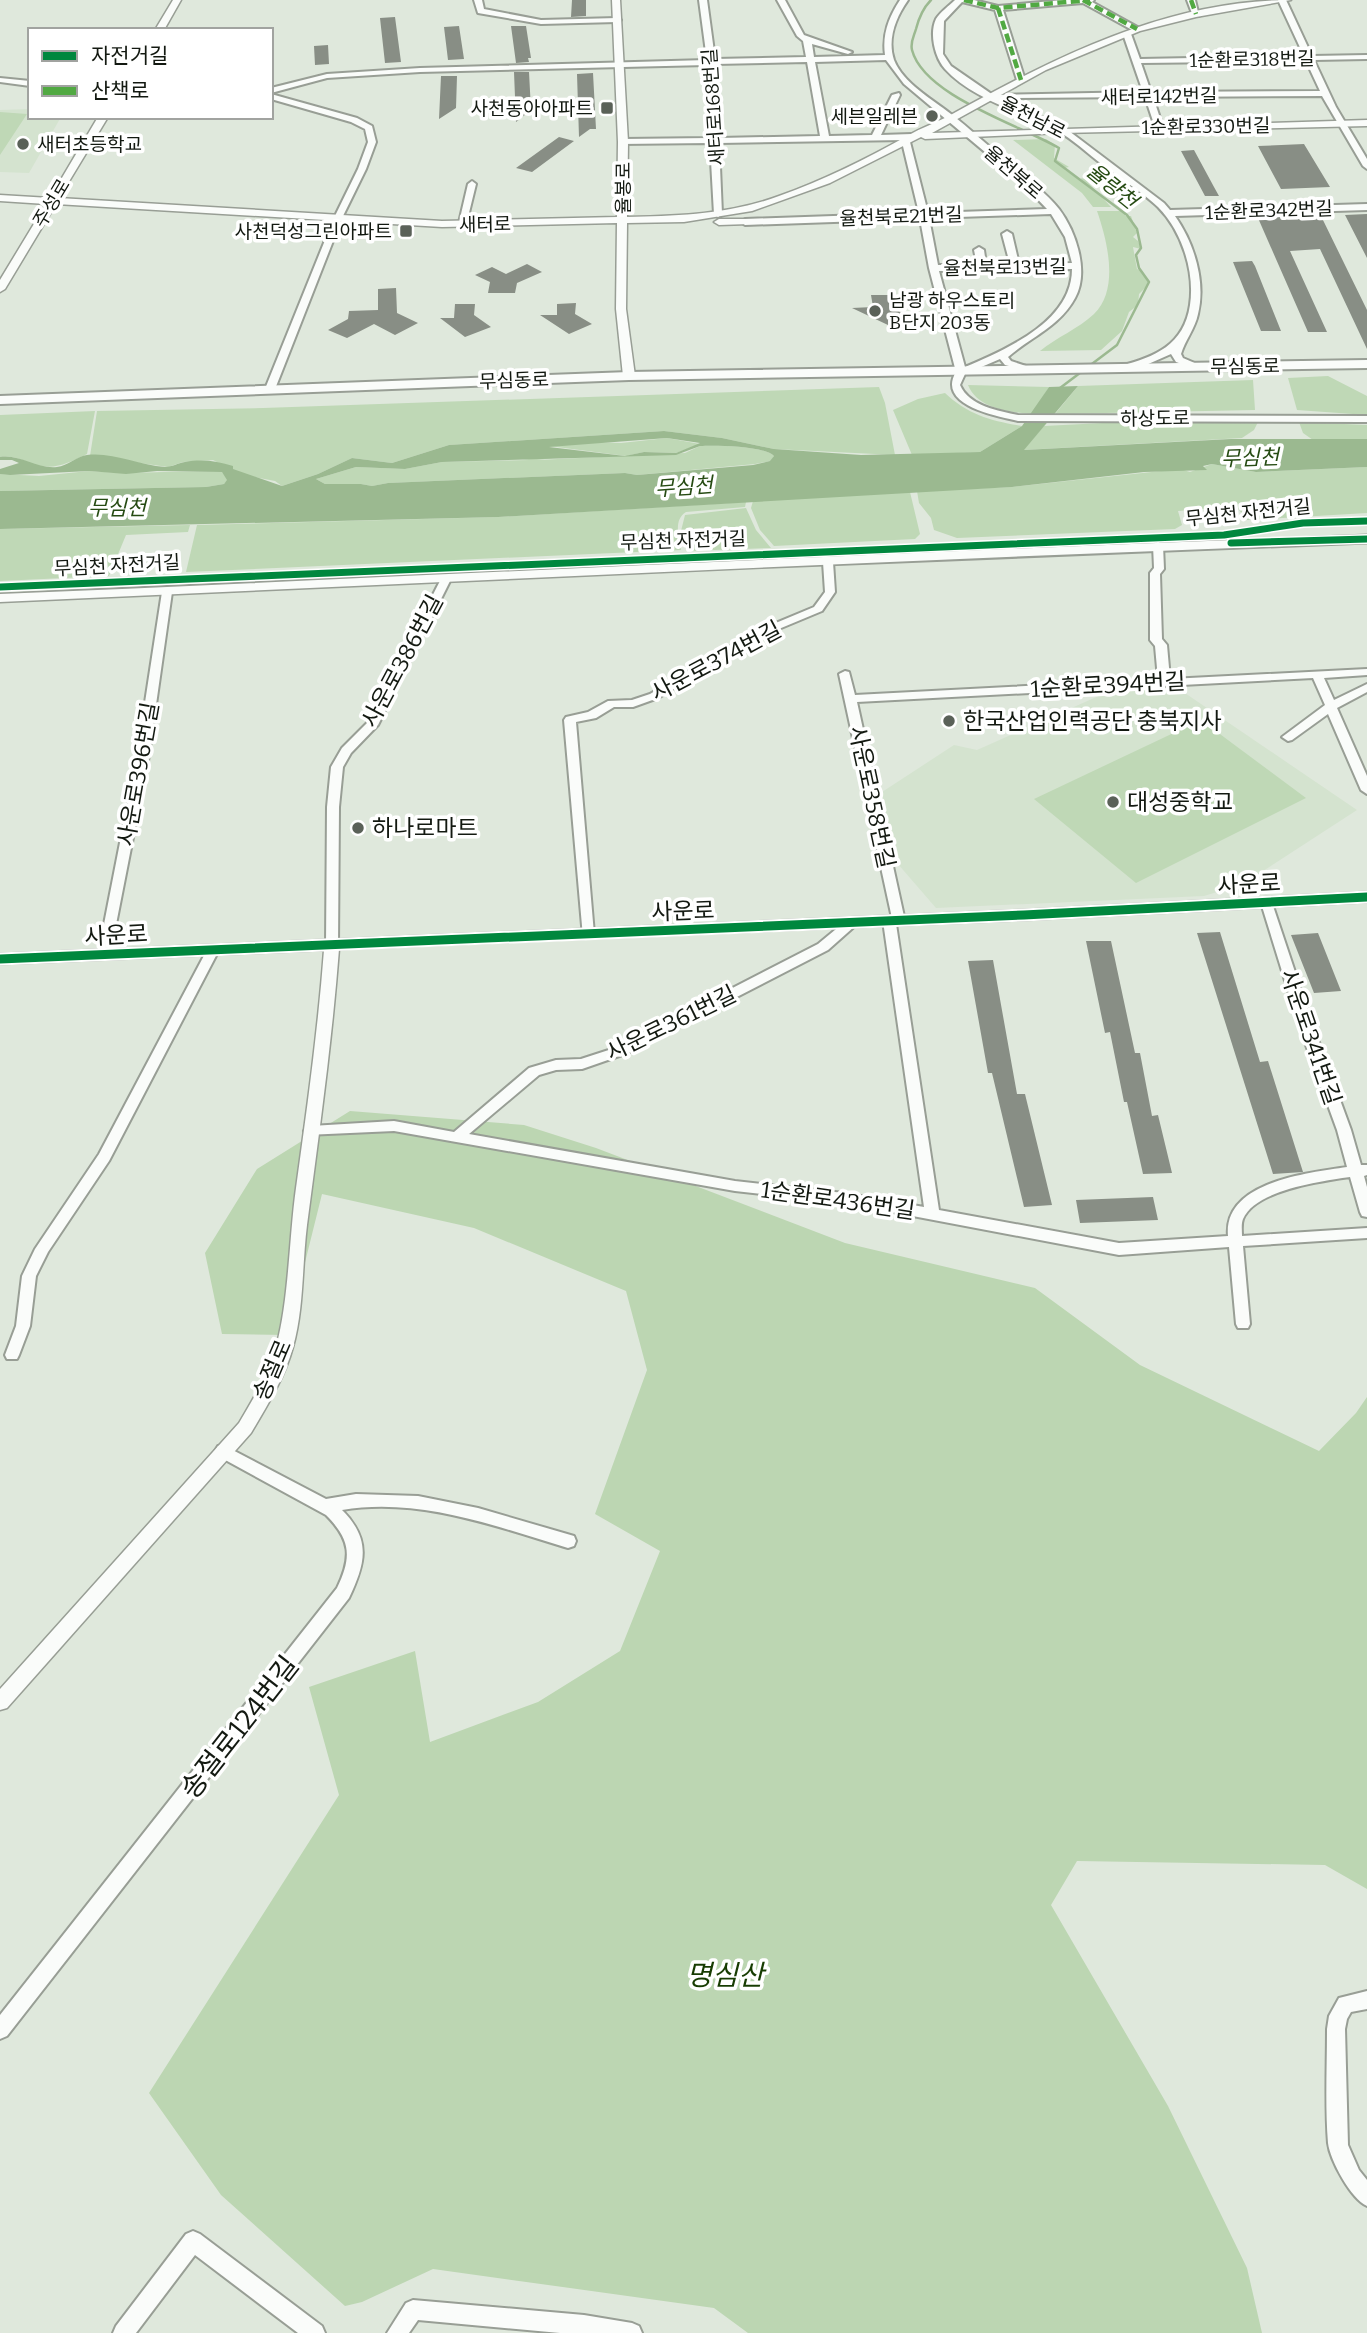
<svg xmlns="http://www.w3.org/2000/svg" width="1367" height="2333" font-family="Bitter,'Noto Sans KR',serif">
  <style>
    .built { fill: #d4e3cf }
    .green { fill: #bfd8b6 }
    .forest { fill: #bcd6b2 }
    .water { fill: #9bb990; fill-rule: evenodd }
    .lines { fill: none; stroke-linecap: round; stroke-linejoin: round }
    .stream { stroke: #9bb990; stroke-width: 2.5 }
    .building { fill: #888e85 }
    .minor-casing { stroke: #989e95; stroke-width: 4 }
    .tertiary-casing { stroke: #989e95; stroke-width: 3 }
    .secondary-casing { stroke: #989e95; stroke-width: 4 }
    .minor { fill: #fafcfa; fill-rule: evenodd }
    .tertiary { fill: #fafcfa; fill-rule: evenodd }
    .secondary { fill: #fafcfa; fill-rule: evenodd }
    .quiet { stroke: #51a942; stroke-width: 4.5; stroke-dasharray: 9 4.5; stroke-linecap: butt }
    .cycleway-far1-casing { stroke: #fff; stroke-width: 10 }
    .cycleway-casing { stroke: #fff; stroke-width: 13 }
    .cycleway-far1 { stroke: #00873e; stroke-width: 7 }
    .cycleway { stroke: #00873e; stroke-width: 9 }
    .poi-dot { fill: #5a6158; stroke: #fff; stroke-width: 2.5 }
    .labels { text-anchor: middle; stroke-width: 7; stroke-linejoin: round; paint-order: stroke }
    .far-street-label { font-size: 19px; fill: #131911; stroke: #fff }
    .far-poi-label { font-size: 19px; fill: #131911; stroke: #fff; text-anchor: end }
    .far-water-label { font-size: 21px; font-style: italic; fill: #264b13; stroke: #fff }
    .street-label { font-size: 23px; fill: #131911; stroke: #fff }
    .poi-label { font-size: 23px; fill: #131911; stroke: #fff; text-anchor: start }
    .near-street-label { font-size: 28px; fill: #131911; stroke: #fff }
    .near-park-label { font-size: 28px; font-style: italic; fill: #173c02; stroke: #fff }
  </style>
  <rect width="100%" height="100%" fill="#dfe8dc"/>
  <path class="built" d="M30,109V117H61L29,173L0,172V110Z
    M1179,689L1357,810L1243,884L1204,896L936,908L891,856L879,794L954,745L977,750L1112,690Z"/>
  <path class="green" d="M0,112L27,114L0,155Z
    M1046,139L1055,145L1054,158L1069,167L1064,168L1065,170L1083,182L1081,178L1085,179L1111,207H1093L1082,193L1013,140Z
    M1097,211H1123L1126,213L1125,216H1131L1137,233L1133,237L1138,241L1141,249L1133,247L1137,269L1142,271L1149,284L1139,294L1138,305L1129,312L1122,331L1101,350L1040,351C1057,337 1078,329 1094,314C1120,289 1107,240 1097,211Z
    M1328,376L1367,396V415L1297,410L1288,378Z
    M1253,380L1255,410L1055,414L1078,386Z
    M968,385L1049,387L1032,414C1009,412 978,409 968,385Z
    M879,387L885,403L895,455L774,449L722,438L664,431L449,445L392,463L352,458L318,474L282,486L275,481L243,475L213,460L183,462L168,467L90,456L97,411L263,408Z
    M945,393C968,415 992,421 1022,426L980,452L912,455L893,410L918,399Z
    M95,411L87,454C68,463 54,471 33,464C21,460 13,455 0,457V415Z
    M1122,422H1258L1254,430L1242,438L1023,450L1044,426Z
    M1299,422L1367,425V439L1313,440L1303,433Z
    M667,438L700,444L676,453L644,452L626,456L549,446L589,442L621,443Z
    M700,446C716,445 765,446 774,456L771,461L755,464L637,475L625,473L388,483L372,486L361,484H325L316,479L356,467L405,469L442,462L529,460L491,454L516,450L553,458L537,460L685,453Z
    M1212,464L1256,472L1367,467V513L1247,520L1236,506L1178,511L1182,525L1175,529L957,538L934,530L931,518L919,503L917,491L1012,487L1180,469L1190,472Z
    M89,471C134,475 177,470 222,472L227,475L228,480L224,484L206,487L0,491V474L39,476Z
    M910,492L920,534L915,539L774,546L760,530L751,508L753,501Z
    M746,502L745,507L686,512C673,520 679,537 681,550L186,572L197,525L498,517Z
    M746,508L756,530L771,548L686,551L681,531L685,515Z
    M190,525L188,532L126,535L109,576L0,581V529Z
    M1201,720L1306,798L1136,883L1034,799Z"/>
  <path class="forest" d="M350,1111L524,1125L596,1148L845,1243L1035,1288L1140,1365L1319,1451L1356,1413L1367,1397V1889L1325,1865L1077,1861L1051,1905L1168,2106L1247,2268L1262,2333H748L714,2308L433,2269L362,2302L345,2306L221,2195L149,2093L339,1795L309,1687L415,1651L430,1742L538,1702L620,1651L660,1551L595,1514L647,1370L626,1291L474,1228L322,1194L287,1335L222,1334L205,1253L257,1169Z"/>
  <path class="water" d="M1078,386L1024,450L1231,439H1367V467L1256,472L1212,464L1203,466L1207,470L1144,472L1012,487L498,517L0,529V491L206,487L224,484L227,480L222,472L157,471L126,474L89,471L10,475L0,474V469L19,463L12,460H0V457C20,454 36,469 57,467C68,466 77,456 87,455C113,452 138,465 165,467C172,467 178,463 185,462C202,459 217,461 233,466V469L282,486L318,474L352,458L392,463L449,445L664,431L722,438L774,449L861,455L980,452L1022,426L1049,387ZM667,438L700,443L676,453L644,452L625,456L549,447ZM700,446C716,445 765,446 774,456L770,461L753,465L637,475L625,473L388,483L372,486L361,484H325L316,479L356,467L405,469L442,462L676,455Z"/>
  <g class="lines">
    <path class="stream" d="M931,0C923,8 919,17 916,29C914,36 910,42 912,50C924,96 1020,125 1059,148L1055,161L1127,215L1137,229L1141,248L1136,255L1139,268L1149,282L1117,345L1060,388"/>
  </g>
  <path class="building" d="M572,0H586V16L571,17Z
    M395,17L401,62L385,63L380,18Z
    M459,26L464,59L448,60L444,27Z
    M511,26H526L531,58H528L529,62L516,63Z
    M328,45L329,64L315,65L314,46Z
    M514,72H529L531,110L516,122Z
    M593,73L596,129H590L579,137L577,74Z
    M441,76H457L456,108L439,119Z
    M559,137L574,141L532,172L516,168Z
    M1304,144L1330,187L1281,189L1258,146Z
    M1194,150L1214,187L1219,196H1205L1181,151Z
    M1367,214V258L1345,215Z
    M1321,216L1367,310V349L1320,249L1290,251L1327,332H1308L1258,218Z
    M1252,261L1255,266L1281,331H1261L1233,262Z
    M527,264L542,272L517,283L515,293H488L490,282L475,275L492,267L506,274Z
    M396,288L397,313L418,323L395,335L374,324L347,338L328,330L348,319L349,311L378,310V289Z
    M871,295H890L892,308L907,315L888,325L852,308L873,307Z
    M576,303L575,314L592,324L569,334L540,315H557V304Z
    M455,304H475L474,315L491,327L465,337L440,318H454Z
    M1220,932L1260,1062L1268,1061L1303,1172L1273,1174L1197,933Z
    M1318,933L1341,991L1314,993L1291,935Z
    M1086,941H1111L1135,1053H1140L1152,1116L1158,1115L1172,1173L1143,1174L1127,1102H1124L1110,1032L1105,1033Z
    M993,960L1017,1094H1025L1052,1205L1024,1207L992,1073H988L968,961Z
    M1153,1197L1158,1220L1080,1223L1076,1200Z"/>
  <g class="lines">
    <defs>
      <path id="minor" d="M474,0H482L484,9L541,20L617,18L621,20L617,22L541,24L478,13Z
        M699,0H707L715,59L806,57L803,41L797,36L777,0H785L804,35L852,52L848,54L812,44L814,57L885,55C882,34 889,17 900,0H908C896,17 887,39 894,60C903,83 932,99 951,114C969,128 986,144 1004,159C1022,175 1044,190 1059,209C1075,230 1090,271 1075,298C1060,326 1031,337 1008,357L1011,361L1032,368V372L1005,365L1000,359L965,374L960,385C969,406 999,411 1018,415L1367,416V422L1018,421C996,416 936,405 956,372L929,268L920,219L745,225L741,222L745,219L919,213L902,142L905,140L719,143L722,214L718,217L714,214L710,143L620,144L619,142L623,139L710,138L707,65L420,72L327,78L271,93V88L327,74L420,68L707,60ZM886,60L904,84L1023,184L1047,209L928,213L910,142L907,140L916,137L912,134L881,135L900,95L899,93L892,95L872,135L829,136L815,62ZM807,62L820,136L719,138L715,64ZM1051,214L1065,237L1072,263L1019,264L1012,234L1007,231L1002,234L1010,264H986L984,250L979,247L974,250L977,265H938L929,218ZM1072,269C1072,322 1006,349 965,367L939,271Z
        M955,0H974L998,6L1063,0H1094L1092,2L1141,29L1134,31L1083,3L1003,10L1025,80L1021,82L1017,80L995,10L962,2L944,21L943,54L951,66L993,95L1143,92L1123,34L1127,32L1131,34L1140,59L1304,56L1278,0H1286L1312,56L1367,55V59L1314,60L1336,107L1367,159V169L1363,166L1322,96L1153,97L1163,127L1159,130L1155,127L1145,97L1001,98L1065,128L1164,203L1170,210L1367,204V210L1175,216C1194,243 1206,281 1198,314C1195,329 1185,340 1181,354L1183,358L1204,367L1199,370L1176,362L1171,354L1146,365L1120,370V366C1155,357 1184,345 1190,305C1195,272 1182,231 1158,207C1142,192 1121,179 1103,165C1088,154 1073,139 1056,130C1022,113 971,98 945,69C935,58 929,34 936,19C940,12 949,6 955,0ZM1306,61L1320,91L1151,92L1141,63Z
        M1187,0H1195L1199,16H1193Z
        M0,78L30,81V86L0,82Z
        M271,94L357,118L372,126L376,142L366,169L342,218L275,389L270,392L265,389L334,218L358,169L368,142L365,129L351,122L271,99Z
        M472,181L476,184L466,225L458,227L468,184Z
        M1158,542L1163,545L1164,569L1160,574L1162,639L1167,645L1170,679L1367,669V675L1324,678L1334,700L1367,684V692L1337,708L1367,776V794L1361,790L1328,714L1292,740L1288,741L1282,737L1325,705L1313,678L857,702L905,921L903,924H896L939,1210L1119,1243L1228,1236C1223,1182 1307,1173 1347,1167L1337,1130L1299,1026L1261,903L1263,900H1271L1313,1026L1351,1130L1361,1165H1367V1175L1364,1176L1367,1187V1217L1362,1216L1360,1212L1350,1177C1322,1181 1255,1190 1243,1219C1241,1224 1242,1230 1242,1236L1367,1228V1238L1243,1246L1250,1324L1248,1328H1238L1236,1324L1229,1247L1119,1255L844,1203L735,1191L394,1131L306,1135L304,1131L311,1126L394,1121L454,1132L529,1068L556,1060L581,1059L618,1047L818,944L847,920L851,919L857,923L855,926L828,950L628,1053L582,1069L556,1070L539,1075L469,1134L735,1181L844,1193L924,1207L883,921L885,918H892L839,674L845,671L849,672L855,695L1158,679L1155,646L1150,640V573L1154,568L1153,545Z
        M828,559L833,562L835,592L822,611L762,636L658,698L633,707H614L596,718L576,722L594,934L593,937H583L564,720L566,717L588,712L608,701L632,700L650,694L754,632L814,607L825,592L823,562Z
        M446,576L451,579L378,725L351,753L343,767L339,807L338,945L337,948H327L326,945L327,807L331,767L342,748L367,723L441,579Z
        M167,589L172,592L148,761L110,955L104,959L98,955L136,761L162,592Z
        M213,946L219,950L109,1161L48,1252L36,1276L30,1326L19,1355L17,1359H7L5,1355L16,1326L22,1276L35,1249L99,1154L207,950Z
        M223,1445L326,1499L356,1494L418,1496L478,1508L574,1536L576,1541L574,1546L568,1548C495,1526 419,1497 342,1510C372,1540 365,1564 349,1598L7,2036L0,2039V2015L337,1588C352,1557 351,1540 326,1515L218,1456L215,1451L218,1446Z
        M1367,1991V2009L1351,2012L1347,2019L1345,2029L1348,2145L1359,2170L1367,2180V2206C1351,2199 1330,2160 1328,2143C1325,2106 1327,2067 1327,2029L1329,2016L1339,1998Z
        M193,2231L200,2234L322,2326L325,2333H298L195,2255L136,2333H113L116,2326L186,2234Z
        M413,2300L584,2315L632,2323L639,2326L642,2333H560L418,2320L409,2333H387L406,2303Z"/>
      <path id="tertiary" d="M173,0H181L164,30H155Z
        M612,0H620L628,142L627,217C678,216 731,214 779,196C824,180 868,158 909,135C921,128 935,123 947,117C1054,58 1166,0 1291,0L1196,17L1140,31L1046,70L932,133L1367,120V126L1062,133L925,139L921,137L830,183L752,211L684,222L627,223L626,309L635,376L629,379L623,376L616,309L617,223L442,227L56,204L5,289L0,292V280L46,204L0,201V195L50,198L98,117H108L59,198L442,221L617,217L618,142Z
        M745,219L750,222L749,224L719,225L714,222L719,219Z
        M1367,535V543C911,559 456,582 0,602V594C456,575 911,551 1367,535Z
        M1367,892V902L1024,920L339,949C332,1042 319,1133 307,1225C302,1265 304,1308 293,1347C285,1377 267,1406 251,1433L7,1708L0,1710V1689L239,1423C253,1399 269,1374 276,1347C289,1300 289,1238 296,1188C307,1109 318,1030 324,950L0,964V954L1024,910Z"/>
      <path id="secondary" d="M1367,360V368L629,380L0,404V396L629,372Z"/>
    </defs>
    <use href="#minor" class="minor-casing"/>
    <use href="#tertiary" class="tertiary-casing"/>
    <use href="#secondary" class="secondary-casing"/>
    <use href="#minor" class="minor"/>
    <use href="#tertiary" class="tertiary"/>
    <use href="#secondary" class="secondary"/>
    <path class="quiet" d="M964,0L998,8L1090,0
      M1083,0L1137,29
      M1191,0L1196,14
      M998,8L1021,80"/>
    <defs>
      <path id="cycleway-far1" d="M1231,543L1367,539
        M0,587L1224,535L1303,523L1367,521"/>
      <path id="cycleway" d="M0,959L1024,915L1367,897"/>
    </defs>
    <use href="#cycleway-far1" class="cycleway-far1-casing"/>
    <use href="#cycleway" class="cycleway-casing"/>
    <use href="#cycleway-far1" class="cycleway-far1"/>
    <use href="#cycleway" class="cycleway"/>
  </g>
  <g class="poi-dot">
    <rect x="600" y="101" width="14" height="14" rx="3.5"/>
    <circle cx="932" cy="116" r="7"/>
    <circle cx="23" cy="144" r="7"/>
    <rect x="399" y="224" width="14" height="14" rx="3.5"/>
    <circle cx="875" cy="311" r="7"/>
    <circle cx="949" cy="721" r="7"/>
    <circle cx="1113" cy="802" r="7"/>
    <circle cx="358" cy="828" r="7"/>
  </g>
  <g class="labels">
    <g class="far-street-label">
      <text transform="translate(1252 59) rotate(-1)" y="7">1순환로318번길</text>
      <text transform="translate(1159 96) rotate(-1)" y="7">새터로142번길</text>
      <text transform="translate(713 107) rotate(-94)" y="7">새터로168번길</text>
      <text transform="translate(1033 117) rotate(27)" y="7">율천남로</text>
      <text transform="translate(1206 126) rotate(-1)" y="7">1순환로330번길</text>
      <text transform="translate(1014 172) rotate(41)" y="7">율천북로</text>
      <text transform="translate(623 188) rotate(-90)" y="7">율봉로</text>
      <text transform="translate(51 203) rotate(-59)" y="7">주성로</text>
      <text transform="translate(1269 210) rotate(-2)" y="7">1순환로342번길</text>
      <text transform="translate(901 216) rotate(-2)" y="7">율천북로21번길</text>
      <text transform="translate(485 224) rotate(-1)" y="7">새터로</text>
      <text transform="translate(1005 267) rotate(-1)" y="7">율천북로13번길</text>
      <text transform="translate(1245 366) rotate(-1)" y="7">무심동로</text>
      <text transform="translate(514 380) rotate(-2)" y="7">무심동로</text>
      <text transform="translate(1155 418) rotate(-1)" y="7">하상도로</text>
      <text transform="translate(1248 512) rotate(-6)" y="7">무심천 자전거길</text>
      <text transform="translate(683 540) rotate(-2)" y="7">무심천 자전거길</text>
      <text transform="translate(117 565) rotate(-3)" y="7">무심천 자전거길</text>
    </g>
    <g class="far-poi-label">
      <text x="593" y="115">사천동아아파트</text>
      <text x="918" y="123">세븐일레븐</text>
      <text x="37" y="151" text-anchor="start">새터초등학교</text>
      <text x="392" y="238">사천덕성그린아파트</text>
      <text x="889" y="307" text-anchor="start">남광 하우스토리<tspan x="889" dy="22">B단지 203동</tspan></text>
    </g>
    <g class="far-water-label">
      <text transform="translate(1112 186) rotate(39)" y="7">율량천</text>
      <text transform="translate(1250 458) rotate(-2)" y="7">무심천</text>
      <text transform="translate(684 487) rotate(-4)" y="7">무심천</text>
      <text x="117" y="515">무심천</text>
    </g>
    <g class="street-label">
      <text transform="translate(402 661) rotate(-62)" y="8">사운로386번길</text>
      <text transform="translate(716 661) rotate(-28)" y="8">사운로374번길</text>
      <text transform="translate(1108 685) rotate(-3)" y="8">1순환로394번길</text>
      <text transform="translate(138 774) rotate(-80)" y="8">사운로396번길</text>
      <text transform="translate(872 797) rotate(78)" y="8">사운로358번길</text>
      <text transform="translate(1249 884) rotate(-3)" y="8">사운로</text>
      <text transform="translate(683 911) rotate(-2)" y="8">사운로</text>
      <text transform="translate(116 935) rotate(-3)" y="8">사운로</text>
      <text transform="translate(671 1023) rotate(-26)" y="8">사운로361번길</text>
      <text transform="translate(1311 1037) rotate(71)" y="8">사운로341번길</text>
      <text transform="translate(838 1200) rotate(8)" y="8">1순환로436번길</text>
      <text transform="translate(272 1370) rotate(-67)" y="8">송절로</text>
    </g>
    <g class="poi-label">
      <text x="963" y="729">한국산업인력공단 충북지사</text>
      <text x="1127" y="810">대성중학교</text>
      <text x="372" y="836">하나로마트</text>
    </g>
    <g class="near-street-label">
      <text transform="translate(239 1727) rotate(-52)" y="10">송절로124번길</text>
    </g>
    <g class="near-park-label">
      <text x="725" y="1985">명심산</text>
    </g>
  </g>
  <rect x="28" y="28" width="245" height="91" fill="#ffffff" stroke="#a1a3a0" stroke-width="2"/>
  <rect x="42" y="51" width="35" height="10" fill="#00873e" stroke="#a1a3a0" stroke-width="2"/>
  <text x="91" y="63" font-size="21" fill="#131911">자전거길</text>
  <rect x="42" y="86" width="35" height="10" fill="#51a942" stroke="#a1a3a0" stroke-width="2"/>
  <text x="91" y="98" font-size="21" fill="#131911">산책로</text>
</svg>
